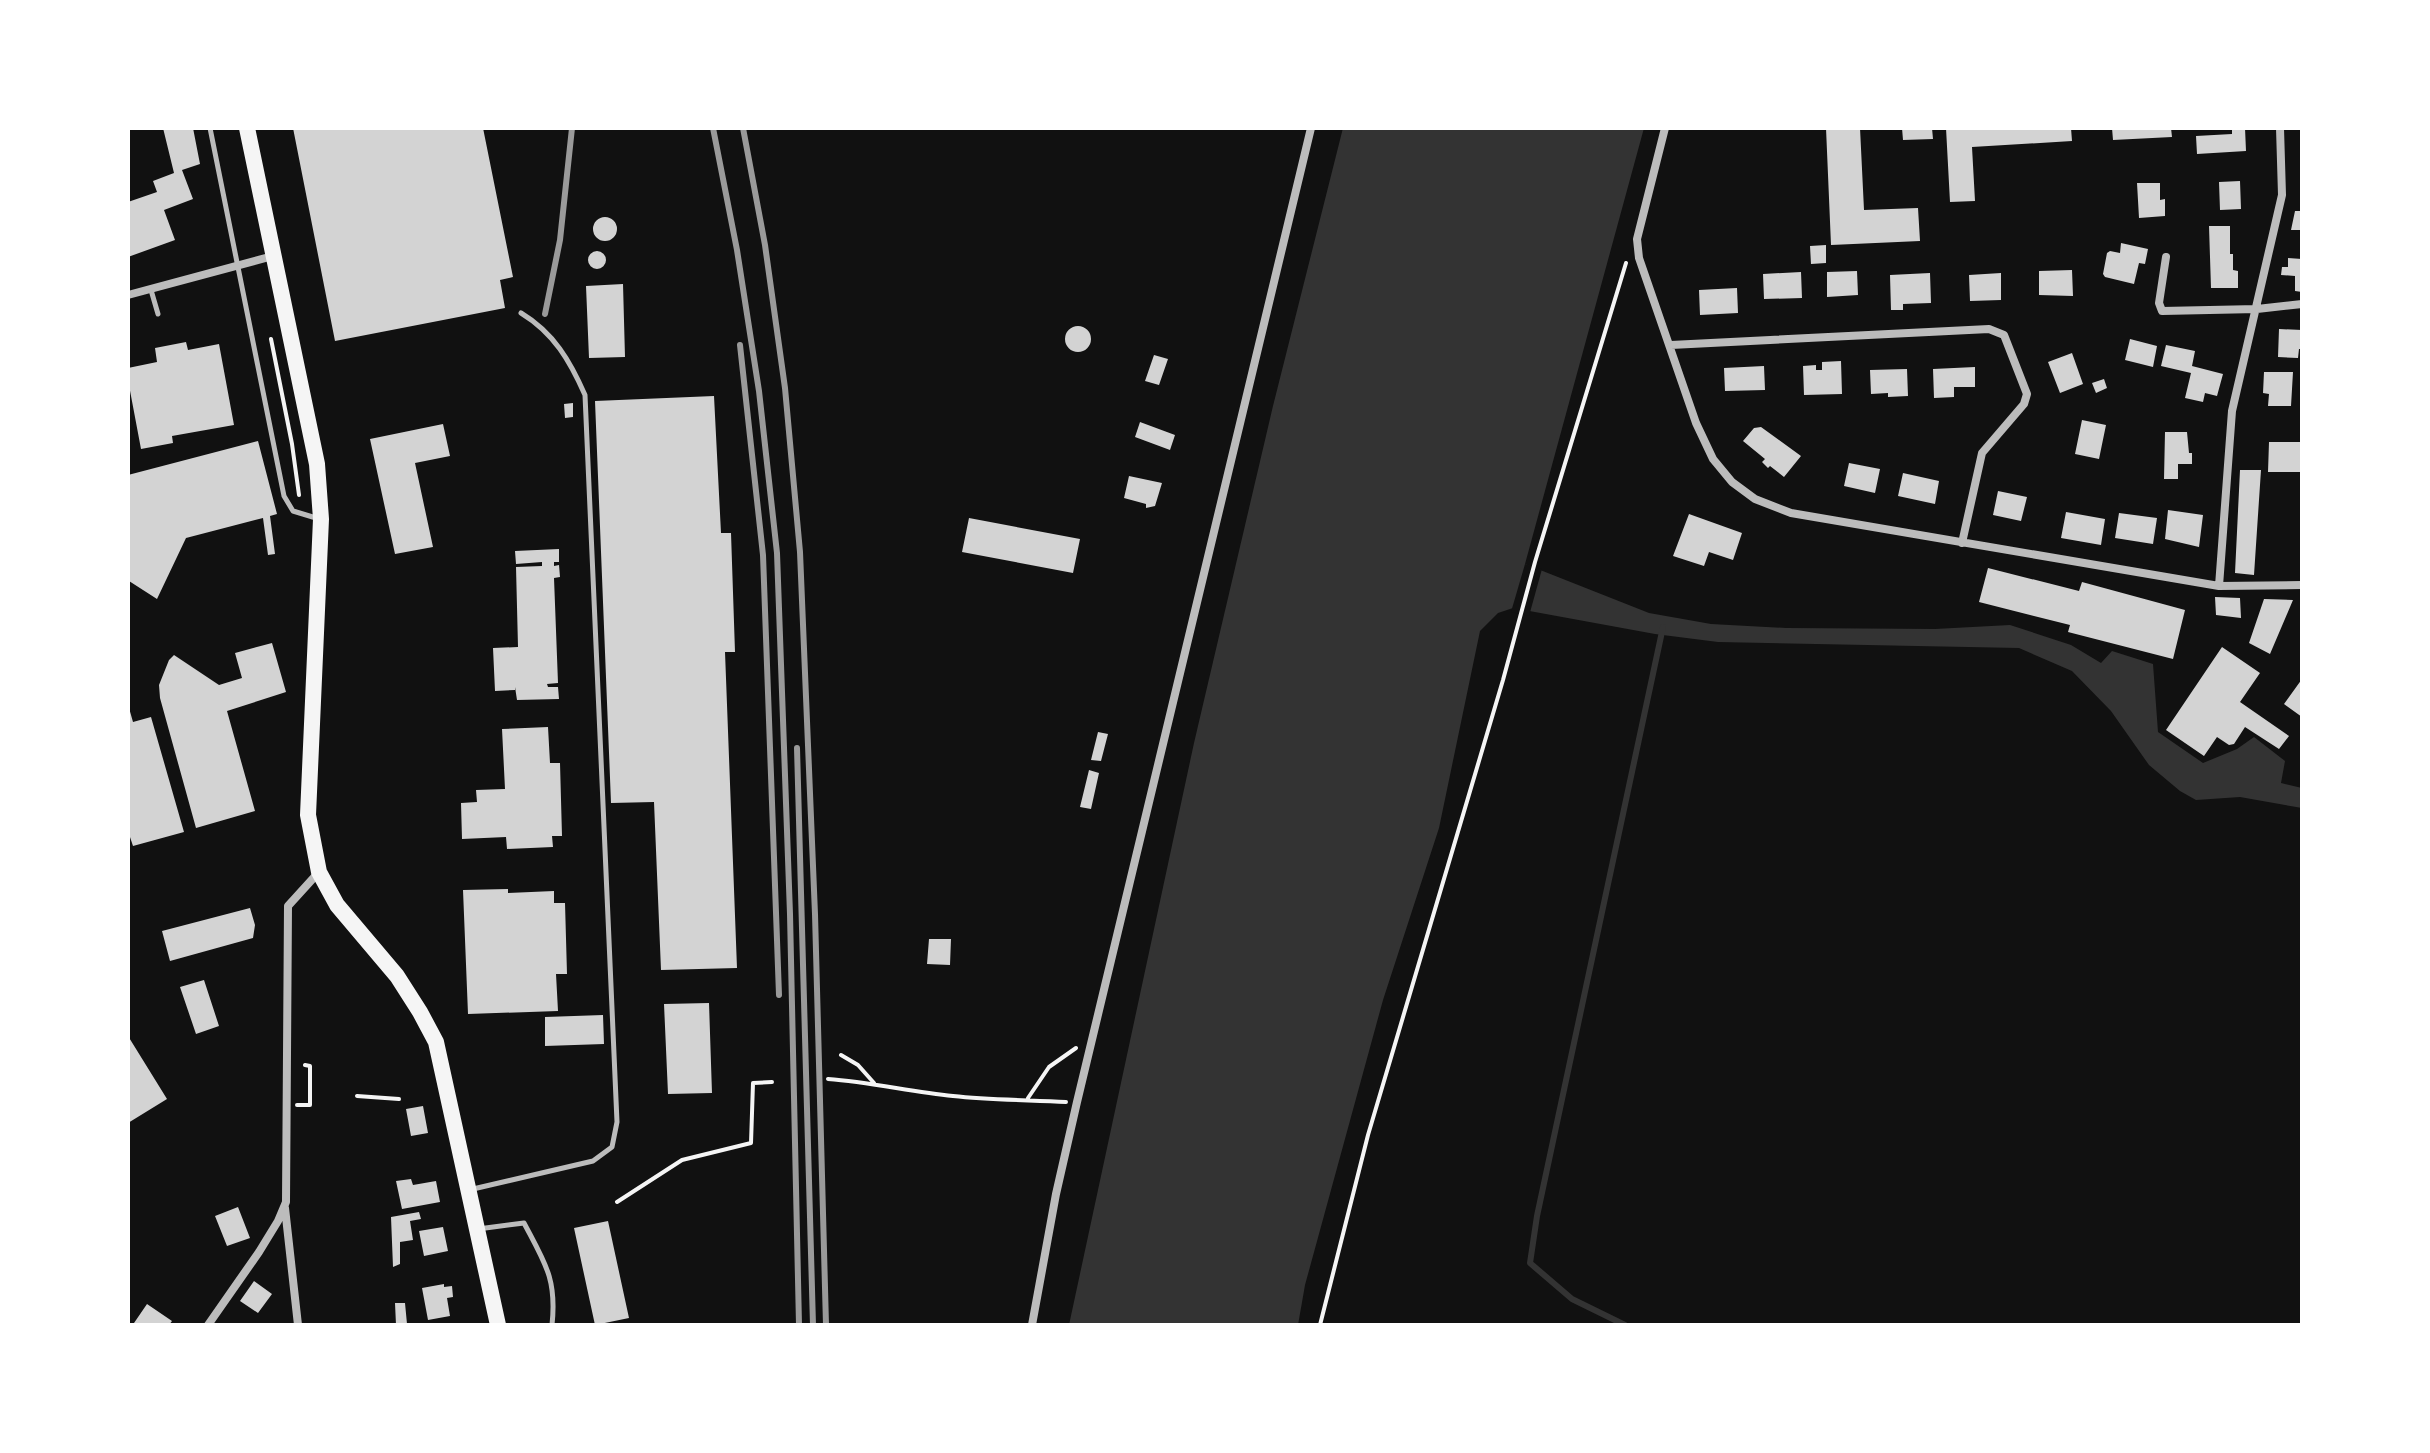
<svg xmlns="http://www.w3.org/2000/svg" width="2430" height="1453" font-family="'IBM Plex Sans',sans-serif">
  <style>
    .water { fill: #333 }
    .pier { fill: #111 }
    .lines { fill: none; stroke-linecap: round; stroke-linejoin: round }
    .stream { stroke: #333; stroke-width: 6 }
    .building { fill: #d3d3d3 }
    .path { stroke: #f5f5f5; stroke-width: 4 }
    .service { stroke: #bcbcbc; stroke-width: 5 }
    .minor { stroke: #bcbcbc; stroke-width: 8 }
    .secondary { stroke: #f5f5f5; stroke-width: 16 }
    .rail { stroke: #9a9a9a; stroke-width: 6 }
  </style>
  <rect width="100%" height="100%" fill="#111"/>
  <path class="water" d="M1343,128H1644L1525,564L1649,613L1711,624L1786,628L1935,629L2010,625L2071,645L2101,663L2112,651L2153,664L2158,732L2203,763L2237,749L2254,737L2285,761L2281,783L2302,788V808L2240,797L2196,800L2180,791L2149,765L2111,711L2072,671L2019,648L1718,642L1655,634L1513,608L1498,613L1480,631L1439,828L1383,1000L1305,1285L1298,1325H1069L1194,743L1273,406Z"/>
  <path class="pier" d="M1525,564L1542,569L1529,616L1511,612Z"/>
  <g class="lines">
    <path class="stream" d="M1625,1325L1572,1299L1530,1263L1537,1216L1663,627"/>
  </g>
  <path class="building" d="M163,128H193L200,164L182,170L193,199L164,210L175,240L128,257V202L157,192L153,181L174,173Z
    M293,128H483L513,277L500,280L505,308L335,341Z
    M1826,128H1860L1864,210L1918,208L1920,241L1831,245Z
    M1902,128H1932L1933,139L1903,140Z
    M1946,128H2071L2072,141L1972,147L1975,201L1950,202Z
    M2112,128H2171L2172,137L2113,140Z
    M2232,128H2245L2246,151L2197,154L2196,136L2232,134Z
    M2240,181L2241,209L2220,210L2219,182Z
    M2137,183H2160V200L2165,199V216L2139,218Z
    M2295,211H2302V230H2291Z
    M593 229a12 12 0 1 1 24 0a12 12 0 1 1-24 0Z
    M2209,226H2230V254H2233V270L2238,271V288H2211Z
    M2121,243L2148,249L2145,264L2139,263L2134,284L2105,277L2103,274L2107,253L2110,251L2120,253Z
    M1826,245V263L1811,264L1810,246Z
    M588 260a9 9 0 1 1 18 0a9 9 0 1 1-18 0Z
    M2288,258L2302,259V292L2295,291V276L2281,275L2282,267H2288Z
    M2072,270L2073,296L2039,295V271Z
    M1857,271L1858,295L1827,297V272Z
    M1801,272L1802,298L1764,299L1763,274Z
    M1930,273L1931,303L1903,304V310H1891L1890,275Z
    M2001,273V300L1970,301L1969,275Z
    M623,284L625,357L589,358L586,286Z
    M1737,288L1738,313L1700,315L1699,290Z
    M1065 339a13 13 0 1 1 26 0a13 13 0 1 1-26 0Z
    M2279,329L2302,330V349H2299L2298,358L2278,357Z
    M2130,339L2157,346L2153,367L2125,360Z
    M186,342L188,350L219,344L234,425L172,436L173,443L141,449L128,380V368L157,362L155,348Z
    M2166,345L2195,351L2192,366L2223,374L2217,396L2205,393L2203,402L2185,398L2191,373L2161,366Z
    M2072,353L2083,384L2060,393L2048,362Z
    M1154,355L1168,359L1159,385L1145,381Z
    M1841,361L1842,394L1804,395L1803,366L1816,365V370H1822V362Z
    M1764,366L1765,390L1725,391L1724,368Z
    M1975,367V387H1954V397L1934,398L1933,369Z
    M1907,369L1908,396L1888,397V393L1871,394L1870,370Z
    M2264,372H2293L2291,406H2268L2269,394L2263,393Z
    M2104,379L2107,388L2096,393L2092,383Z
    M714,396L721,533H731L735,652H725L737,968L661,970L654,802L611,803L595,401Z
    M573,403V417L565,418L564,404Z
    M2082,420L2106,425L2099,459L2075,454Z
    M1140,422L1175,435L1170,450L1135,437Z
    M443,424L450,456L415,463L433,547L395,554L370,439Z
    M1761,427L1801,456L1784,477L1770,466L1768,468L1762,462L1765,459L1743,441L1754,428Z
    M2165,432H2187L2189,453H2192V464H2178V479H2164Z
    M258,441L277,514L270,516L275,554L268,555L263,518L186,538L157,599L129,581L128,475Z
    M2269,442H2302V472H2268Z
    M1849,463L1880,469L1875,493L1844,486Z
    M2240,470H2261L2254,575L2235,573Z
    M1903,473L1939,481L1935,504L1898,496Z
    M1129,476L1162,483L1155,506L1146,508V504L1124,498Z
    M1998,491L2027,497L2021,521L1993,515Z
    M2168,510L2203,515L2199,547L2165,539Z
    M2066,512L2105,519L2101,545L2061,538Z
    M2119,513L2157,518L2153,544L2115,538Z
    M1689,514L1742,533L1733,560L1709,552L1704,566L1673,556Z
    M969,518L1080,539L1073,573L962,552Z
    M559,549V562H554V566L559,565L560,577L554,578L558,683L547,684L548,687H558L559,699L517,700L515,687V690L495,691L493,648L518,647L516,567L542,566V562L516,564L515,551Z
    M1988,568L2079,591L2082,582L2185,610L2173,659L2068,632L2070,625L1979,602Z
    M2215,597L2240,598L2241,618L2216,615Z
    M2264,599L2293,600L2270,654L2249,643Z
    M272,643L286,692L227,711L255,811L196,828L160,698L159,685L169,660L174,655L219,685L242,678L235,653Z
    M2222,647L2260,673L2240,702L2289,736L2279,749L2245,727L2234,744L2229,745L2217,737L2204,756L2166,730Z
    M2302,679V717L2284,704Z
    M129,708L133,722L151,717L184,832L133,846L128,831Z
    M548,727L550,763H560L562,836H552L553,847L507,849L506,837L462,839L461,803L477,802L476,790L505,789L502,729Z
    M1098,732L1108,734L1101,761L1091,760Z
    M1089,770L1099,773L1091,809L1080,807Z
    M508,889V893L554,891V903H565L567,974H556L558,1011L468,1014L463,890Z
    M250,908L255,925L253,938L170,961L162,931Z
    M929,939H951L950,965L927,964Z
    M204,980L219,1026L196,1034L180,987Z
    M709,1003L712,1093L668,1094L664,1004Z
    M603,1015L604,1044L545,1046V1017Z
    M128,1036L167,1099L128,1123Z
    M423,1106L428,1133L411,1136L406,1109Z
    M411,1179L413,1185L436,1181L440,1202L402,1209L396,1181Z
    M238,1207L250,1238L227,1246L215,1216Z
    M419,1212L421,1219L410,1221L413,1240L400,1242V1264L393,1267L391,1217Z
    M608,1221L629,1318L595,1325L574,1228Z
    M443,1227L448,1251L424,1256L419,1231Z
    M254,1281L272,1294L258,1313L240,1301Z
    M444,1284V1287L452,1286L453,1297L447,1298L450,1316L428,1320L422,1288Z
    M395,1303H405L407,1324L396,1325Z
    M147,1304L172,1321L169,1325L134,1323Z"/>
  <g class="lines">
    <path class="path" d="M271,339L292,444L299,495
      M841,1055L858,1065L874,1083
      M828,1079C871,1082 911,1092 953,1096C990,1100 1029,1100 1066,1102
      M357,1096L399,1099
      M1028,1098L1049,1067L1076,1048
      M297,1105H310V1066L305,1065
      M617,1202L682,1160L751,1143L753,1083L772,1082
      M1320,1325L1368,1135L1503,680L1535,562L1626,263"/>
    <path class="service" d="M210,128L284,496L293,511L316,518
      M151,290L158,314
      M473,1189L593,1161L612,1147L617,1122L585,395C570,361 554,333 521,313
      M478,1229L524,1223C545,1263 557,1279 552,1325"/>
    <path class="minor" d="M1665,128L1637,239L1639,258L1696,423L1713,459L1732,482L1755,499L1791,513L2219,586L2302,585
      M2166,257L2159,303L2162,311L2257,309L2302,304
      M128,295L273,256
      M1671,345L1989,329L2004,335L2027,394L2024,404L1982,453L1962,543
      M2219,586L2232,411L2282,195L2280,128
      M285,1208L298,1325
      M208,1325L259,1252L278,1221L286,1202L288,906L318,873
      M1032,1325L1056,1194L1077,1102L1311,128"/>
    <path class="secondary" d="M247,128L317,464L321,519L308,815L319,872L337,905L397,976L420,1012L436,1042L498,1325"/>
    <path class="rail" d="M713,128L737,250L759,391L777,553L790,914L799,1325
      M743,128L765,245L785,388L800,552L815,914L826,1325
      M545,314L560,240L572,128
      M740,345L763,555L779,995
      M797,748L813,1325"/>
  </g>
  <rect width="2430" height="1453" fill="none" stroke="#ffffff" stroke-width="260"/>
</svg>
